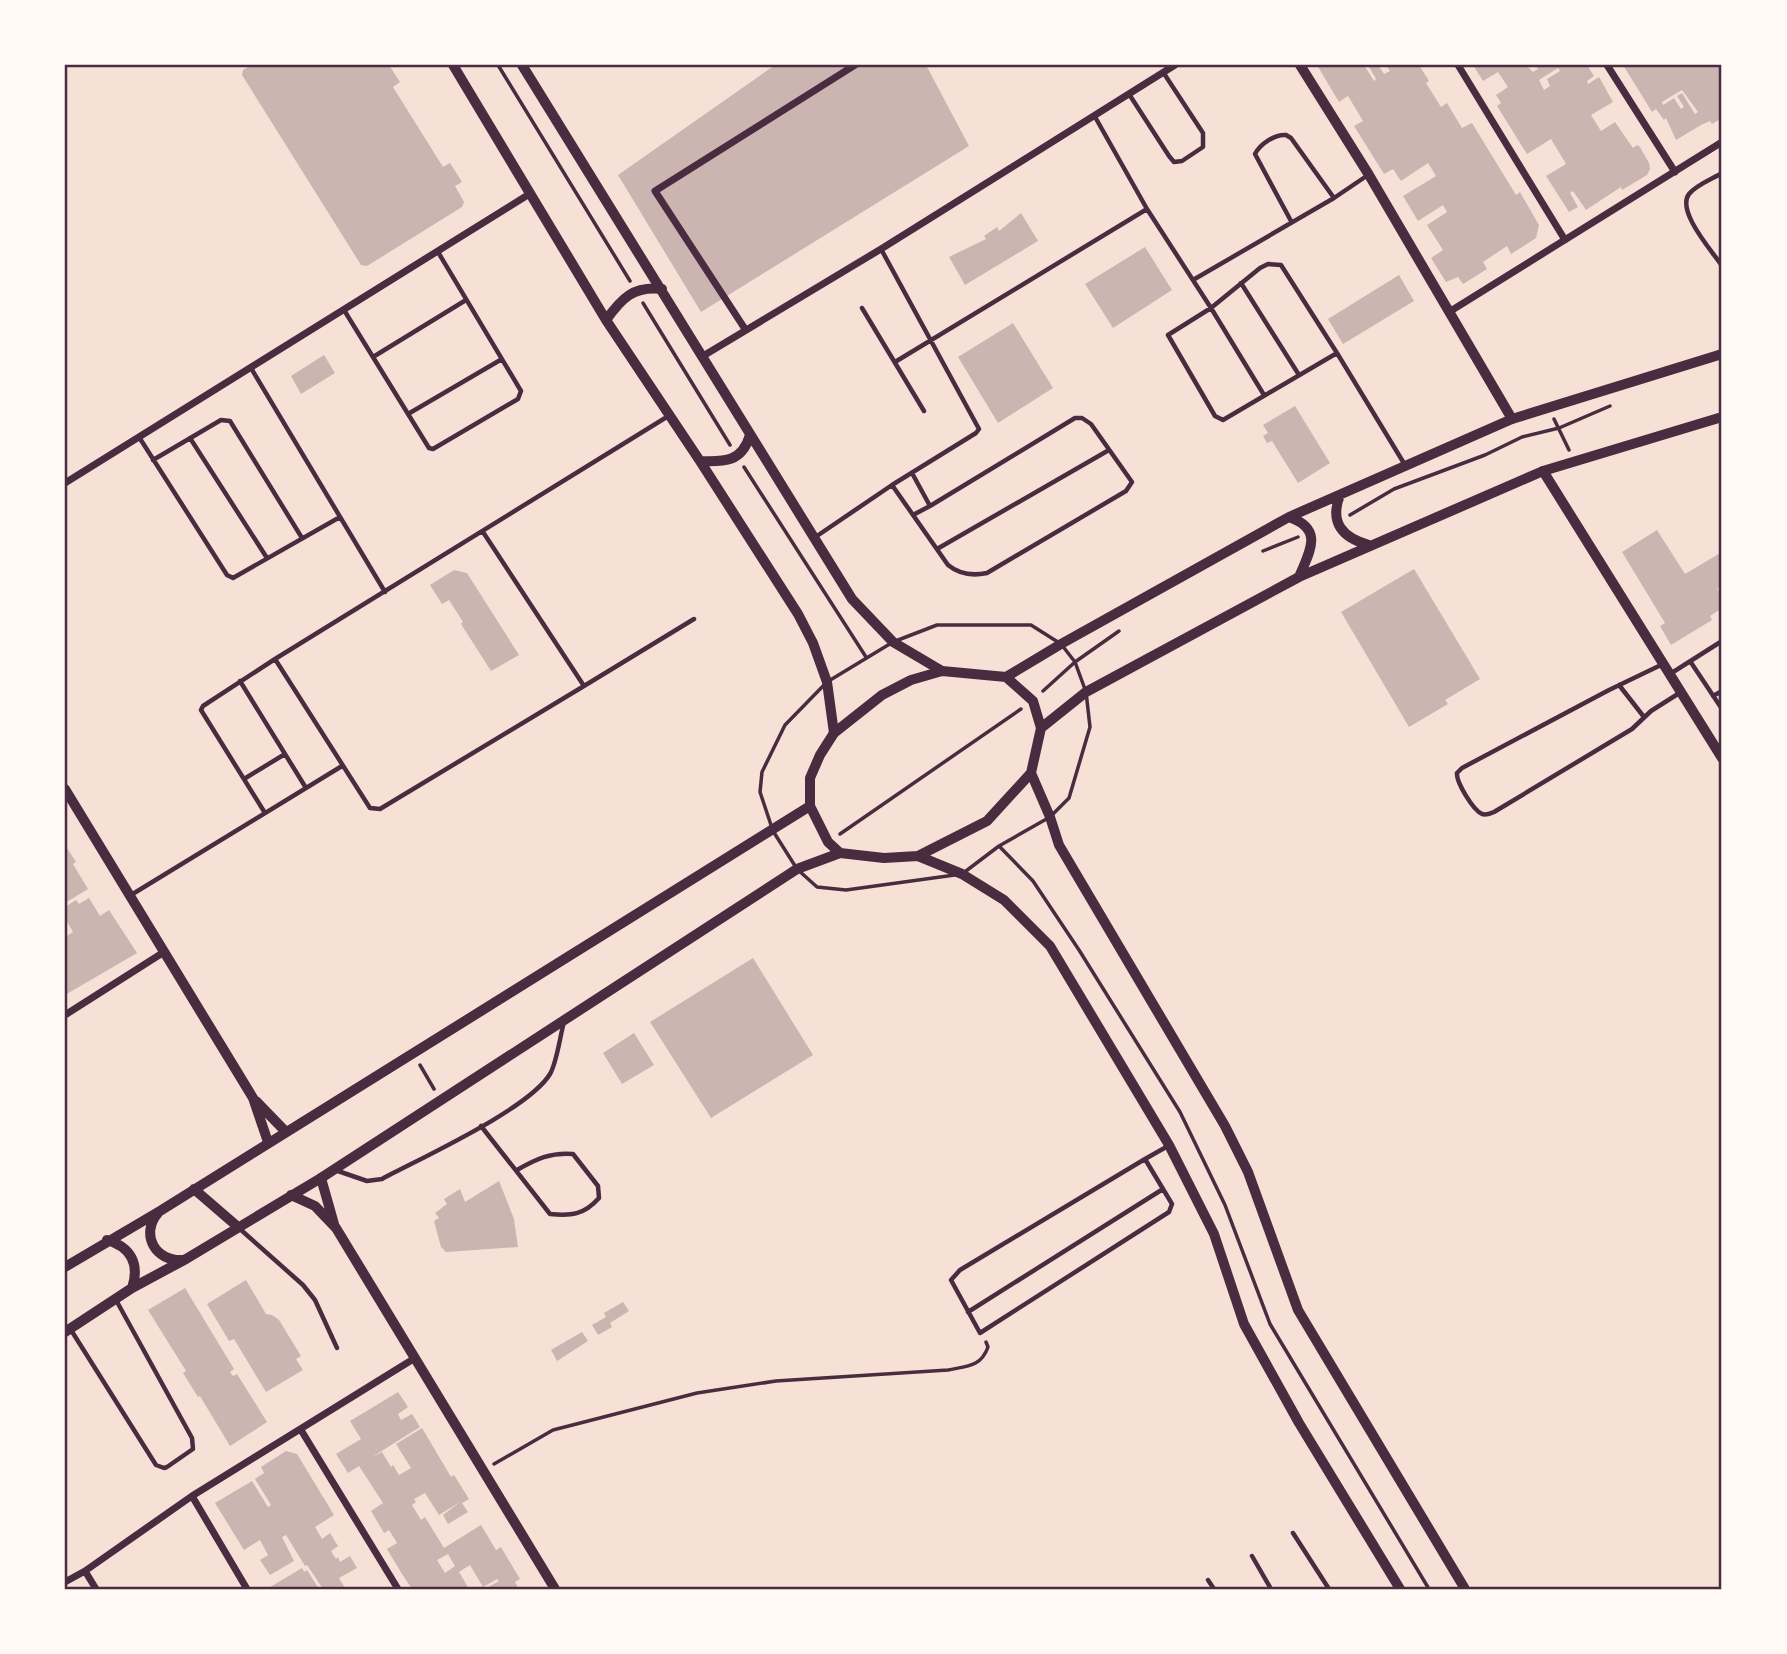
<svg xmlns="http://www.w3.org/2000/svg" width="1787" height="1654" font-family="Manrope,sans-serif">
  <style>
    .building { fill: #ccb4b1; fill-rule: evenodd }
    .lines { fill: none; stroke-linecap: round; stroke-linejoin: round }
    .path { stroke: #4a2c40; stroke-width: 3.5 }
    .service { stroke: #4a2c40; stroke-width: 4.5 }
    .minor { stroke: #4a2c40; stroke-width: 7 }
    .tertiary { stroke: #4a2c40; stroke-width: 10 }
    .secondary { stroke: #4a2c40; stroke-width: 10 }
    .neatline { fill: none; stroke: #4a2c40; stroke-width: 2.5 }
  </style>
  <rect width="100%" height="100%" fill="#f7e1d7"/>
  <path class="building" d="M251,65H389L400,82L393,87L443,167L450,163L462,182L455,186L464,202L462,207L367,266L361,265L242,75L243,70Z
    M775,65H926L969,146L701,312L618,175Z
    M1317,65H1364L1374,81L1376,79L1368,65H1378L1384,74L1390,71L1386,65H1406L1407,67L1419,65L1429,81L1426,83L1441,107L1447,103L1462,128L1472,123L1516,195L1520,192L1539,225L1536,238L1511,254L1507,246L1483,262L1487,269L1463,284L1458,277L1446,282L1431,258L1443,250L1427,225L1447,212L1443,205L1418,221L1403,196L1436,176L1428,163L1401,181L1393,169L1384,174L1354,126L1363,121L1348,96L1339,102Z
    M1473,65H1532L1528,67L1533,72L1538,69L1535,65H1587L1594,76L1587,81L1588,84L1599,77L1613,102L1591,115L1601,131L1615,122L1633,148L1637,145L1640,147L1649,163L1650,169L1647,175L1622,190L1621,187L1586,210L1573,191L1570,193L1578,207L1569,212L1546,176L1566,164L1551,139L1527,154L1497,106L1501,103L1496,95L1508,87L1498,72L1483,81ZM1558,68L1560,71L1547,79L1550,86L1544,90L1539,80Z
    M1623,65H1722V102L1720,103L1722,118L1712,124L1710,121L1701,125L1676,140L1666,118L1664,120L1656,109L1652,112ZM1682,90L1698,112L1695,114L1682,93L1677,96L1684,107L1681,109L1674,98L1663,105L1662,102Z
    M1021,213L1038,241L965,285L949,257L986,239L984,236L997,227L999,231Z
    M1145,247L1172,290L1113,328L1085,284Z
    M1399,275L1414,301L1343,344L1328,319Z
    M1013,323L1053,388L998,423L958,357Z
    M324,355L335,373L301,394L291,376Z
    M1295,406L1330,463L1298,483L1272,441L1267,443L1263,436L1268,433L1263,425Z
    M1657,530L1685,574L1722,552V585L1717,589L1722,594V608L1710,616L1712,620L1671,645L1660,626L1665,623L1622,552Z
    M1414,569L1480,679L1445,700L1448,704L1409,727L1341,612Z
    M454,570L467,573L519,655L491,671L461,624L463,622L449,600L442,604L430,585Z
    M65,845L76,862L73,864L88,889L65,903Z
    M89,898L100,916L109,910L137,953L65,995V937L73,932L65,918V912L67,911L65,907L76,900L79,904Z
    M753,958L813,1055L711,1118L650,1022Z
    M634,1033L654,1065L622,1084L603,1053Z
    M499,1181L514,1219L518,1247L446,1252L441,1247L434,1221L439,1218L435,1213L447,1204L444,1199L460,1189L465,1202Z
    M246,1280L266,1314L272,1315L279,1320L301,1356L296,1359L303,1370L266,1392L234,1339L229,1341L207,1304Z
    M185,1288L234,1369L230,1372L233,1376L237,1374L267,1422L230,1446L200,1396L198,1397L183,1373L186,1371L148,1310Z
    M623,1302L629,1311L610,1323L612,1327L598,1335L592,1325L606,1317L604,1313Z
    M582,1332L588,1341L557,1361L551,1350Z
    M398,1392L408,1407L398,1414L401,1420L412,1414L420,1427L372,1457L382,1452L391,1467L393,1465L399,1475L411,1468L396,1444L422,1428L451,1477L454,1475L469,1499L462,1503L468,1512L448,1524L443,1515L460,1502L439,1515L425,1493L414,1499L416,1502L412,1505L421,1520L425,1517L444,1548L481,1525L496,1550L501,1547L514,1569L520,1579L515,1582L519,1589H485L499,1581L497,1579L483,1587L470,1565L459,1572L469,1589H412L402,1574L387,1549L397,1543L389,1530L384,1533L371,1511L383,1503L359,1466L348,1473L336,1454L361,1439L350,1421ZM448,1554L455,1566L445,1573L437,1560Z
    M286,1451L297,1454L334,1515L315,1527L322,1539L330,1533L338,1546L331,1551L336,1559L338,1557L340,1562L350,1556L357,1568L339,1578L345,1588L343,1589H323L307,1565L305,1566L286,1535L282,1537L294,1561L270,1575L260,1560L268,1555L260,1540L244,1550L215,1503L252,1481L268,1507L271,1505L255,1479L264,1473L261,1467Z
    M302,1568L304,1572L307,1570L319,1589H267Z"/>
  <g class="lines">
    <path class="path" d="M498,65L630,281
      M643,303L730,445
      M1554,419L1569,450
      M744,467L866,657
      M1350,515L1394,489L1485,455L1522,437L1559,428L1610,406
      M1263,551L1298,537
      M937,625H1031L1061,644L1075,662L1086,692L1090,727L1069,798L1050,817L999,846L962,874L846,890L817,887L797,869L773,831L760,792L762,772L785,725L827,682L893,642Z
      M1043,691L1075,662L1119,631
      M840,834L1021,709
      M999,846L1033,881L1079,950L1180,1112L1225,1205L1270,1324L1429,1589
      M420,1065L434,1089
      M494,1464L553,1430L697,1393L776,1381L948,1370C967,1366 981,1367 988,1347L986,1342"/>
    <path class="service" d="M1129,94L1169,156L1174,162L1182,161L1203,147V133L1163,72
      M1094,115L1147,209L1211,308L1264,395
      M1722,173C1712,179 1696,185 1689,194C1676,211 1712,251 1722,266
      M1291,221L1255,154C1260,144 1275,134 1286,135L1291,138L1334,198
      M1193,280L1334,198L1368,175
      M1241,283L1299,375
      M862,308L924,411
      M344,310L429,448L433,449L518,399L521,391L438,252
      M1337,353L1223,420L1215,416L1168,335L1211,308L1260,268L1268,264L1281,265L1337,353L1405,465
      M373,357L466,300
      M895,362L1147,209
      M251,368L385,592
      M408,414L502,359
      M139,437L227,575L233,578L340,517
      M190,438L267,558
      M153,460L221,420L230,421L302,538
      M892,485L948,565C959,574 973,576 987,573L1126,491L1132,482L1091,424L1082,418H1075L930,506L912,473
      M913,515L930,506
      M483,532L584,686L380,809L370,808L275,659L670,415
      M814,538L892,485L976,433L979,429L881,249
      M937,549L1109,450
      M1690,661L1722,709
      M1661,665L1609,690L1462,768L1457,773C1456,782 1473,810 1482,814C1486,815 1490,814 1494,812L1632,729L1651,711L1681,692
      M1670,674L1722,641
      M240,681L306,788
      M1619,685L1644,717
      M584,686L694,619
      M1713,696L1722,691
      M244,779L285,754
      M265,813L201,710L203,706L275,659
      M131,895L342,766
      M481,1126L550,1214C571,1216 584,1215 599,1198L598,1186L573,1154C551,1152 536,1159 517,1170
      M1145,1159L1172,1204L1169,1212L980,1333L951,1280L960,1270L1145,1159L1168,1146
      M335,1170L367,1181L382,1179C421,1158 529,1109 550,1074C557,1062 560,1036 564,1022
      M240,1229L303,1285L315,1300L337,1348
      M968,1312L1163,1189
      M71,1330L156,1465L164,1468L167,1467L193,1449L192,1438L116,1300
      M1293,1533L1329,1589
      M1252,1556L1271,1589
      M1208,1580L1214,1589"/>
    <path class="minor" d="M1458,65L1565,240
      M1607,65L1675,172
      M1449,312L1722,142
      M745,329L655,191L855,65
      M703,356L881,249L1175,65
      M65,483L531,193
      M65,1015L164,952
      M301,1430L398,1589
      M192,1496L247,1589
      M85,1571L96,1589
      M65,1582L85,1571L192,1496L415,1358"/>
    <path class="tertiary" d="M453,65L606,320L700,461L798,614L813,643L827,682L834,733
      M522,65L852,599L893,642L942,671
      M1300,65L1369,175L1512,419
      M606,320C622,298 633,286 662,289
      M700,461C725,462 742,462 750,435
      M1543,471L1722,758
      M65,789L253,1098L268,1142
      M256,1101L285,1131
      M321,1178L334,1224
      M291,1195L315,1206L336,1228L555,1589"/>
    <path class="secondary" d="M1340,495C1329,523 1343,538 1369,545
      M1289,517C1324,529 1310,551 1299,577
      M942,671L1006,677L1033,701L1041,728L1031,773L987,821L918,856L884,858L840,853L828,842L810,806V778L820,755L834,733L882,695L911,680Z
      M1006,677L1061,644L1289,517L1512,419L1722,354
      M1041,728L1086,692L1299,577L1543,471L1722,417
      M1031,773L1050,817L1059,845L1225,1126L1248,1172L1298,1310L1465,1589
      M918,856L962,874L1004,900L1050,946L1169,1145L1214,1234L1244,1324L1299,1423L1400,1589
      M194,1189L238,1227
      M158,1213C140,1234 155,1262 183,1260
      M107,1240C131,1247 140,1264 132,1288
      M65,1267L160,1211L810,806
      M65,1332L132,1288L186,1259L321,1178L797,869L840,853"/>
  </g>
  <rect width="1787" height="1654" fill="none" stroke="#fffaf5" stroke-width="133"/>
  <rect x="66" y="66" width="1654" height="1522" class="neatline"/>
</svg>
